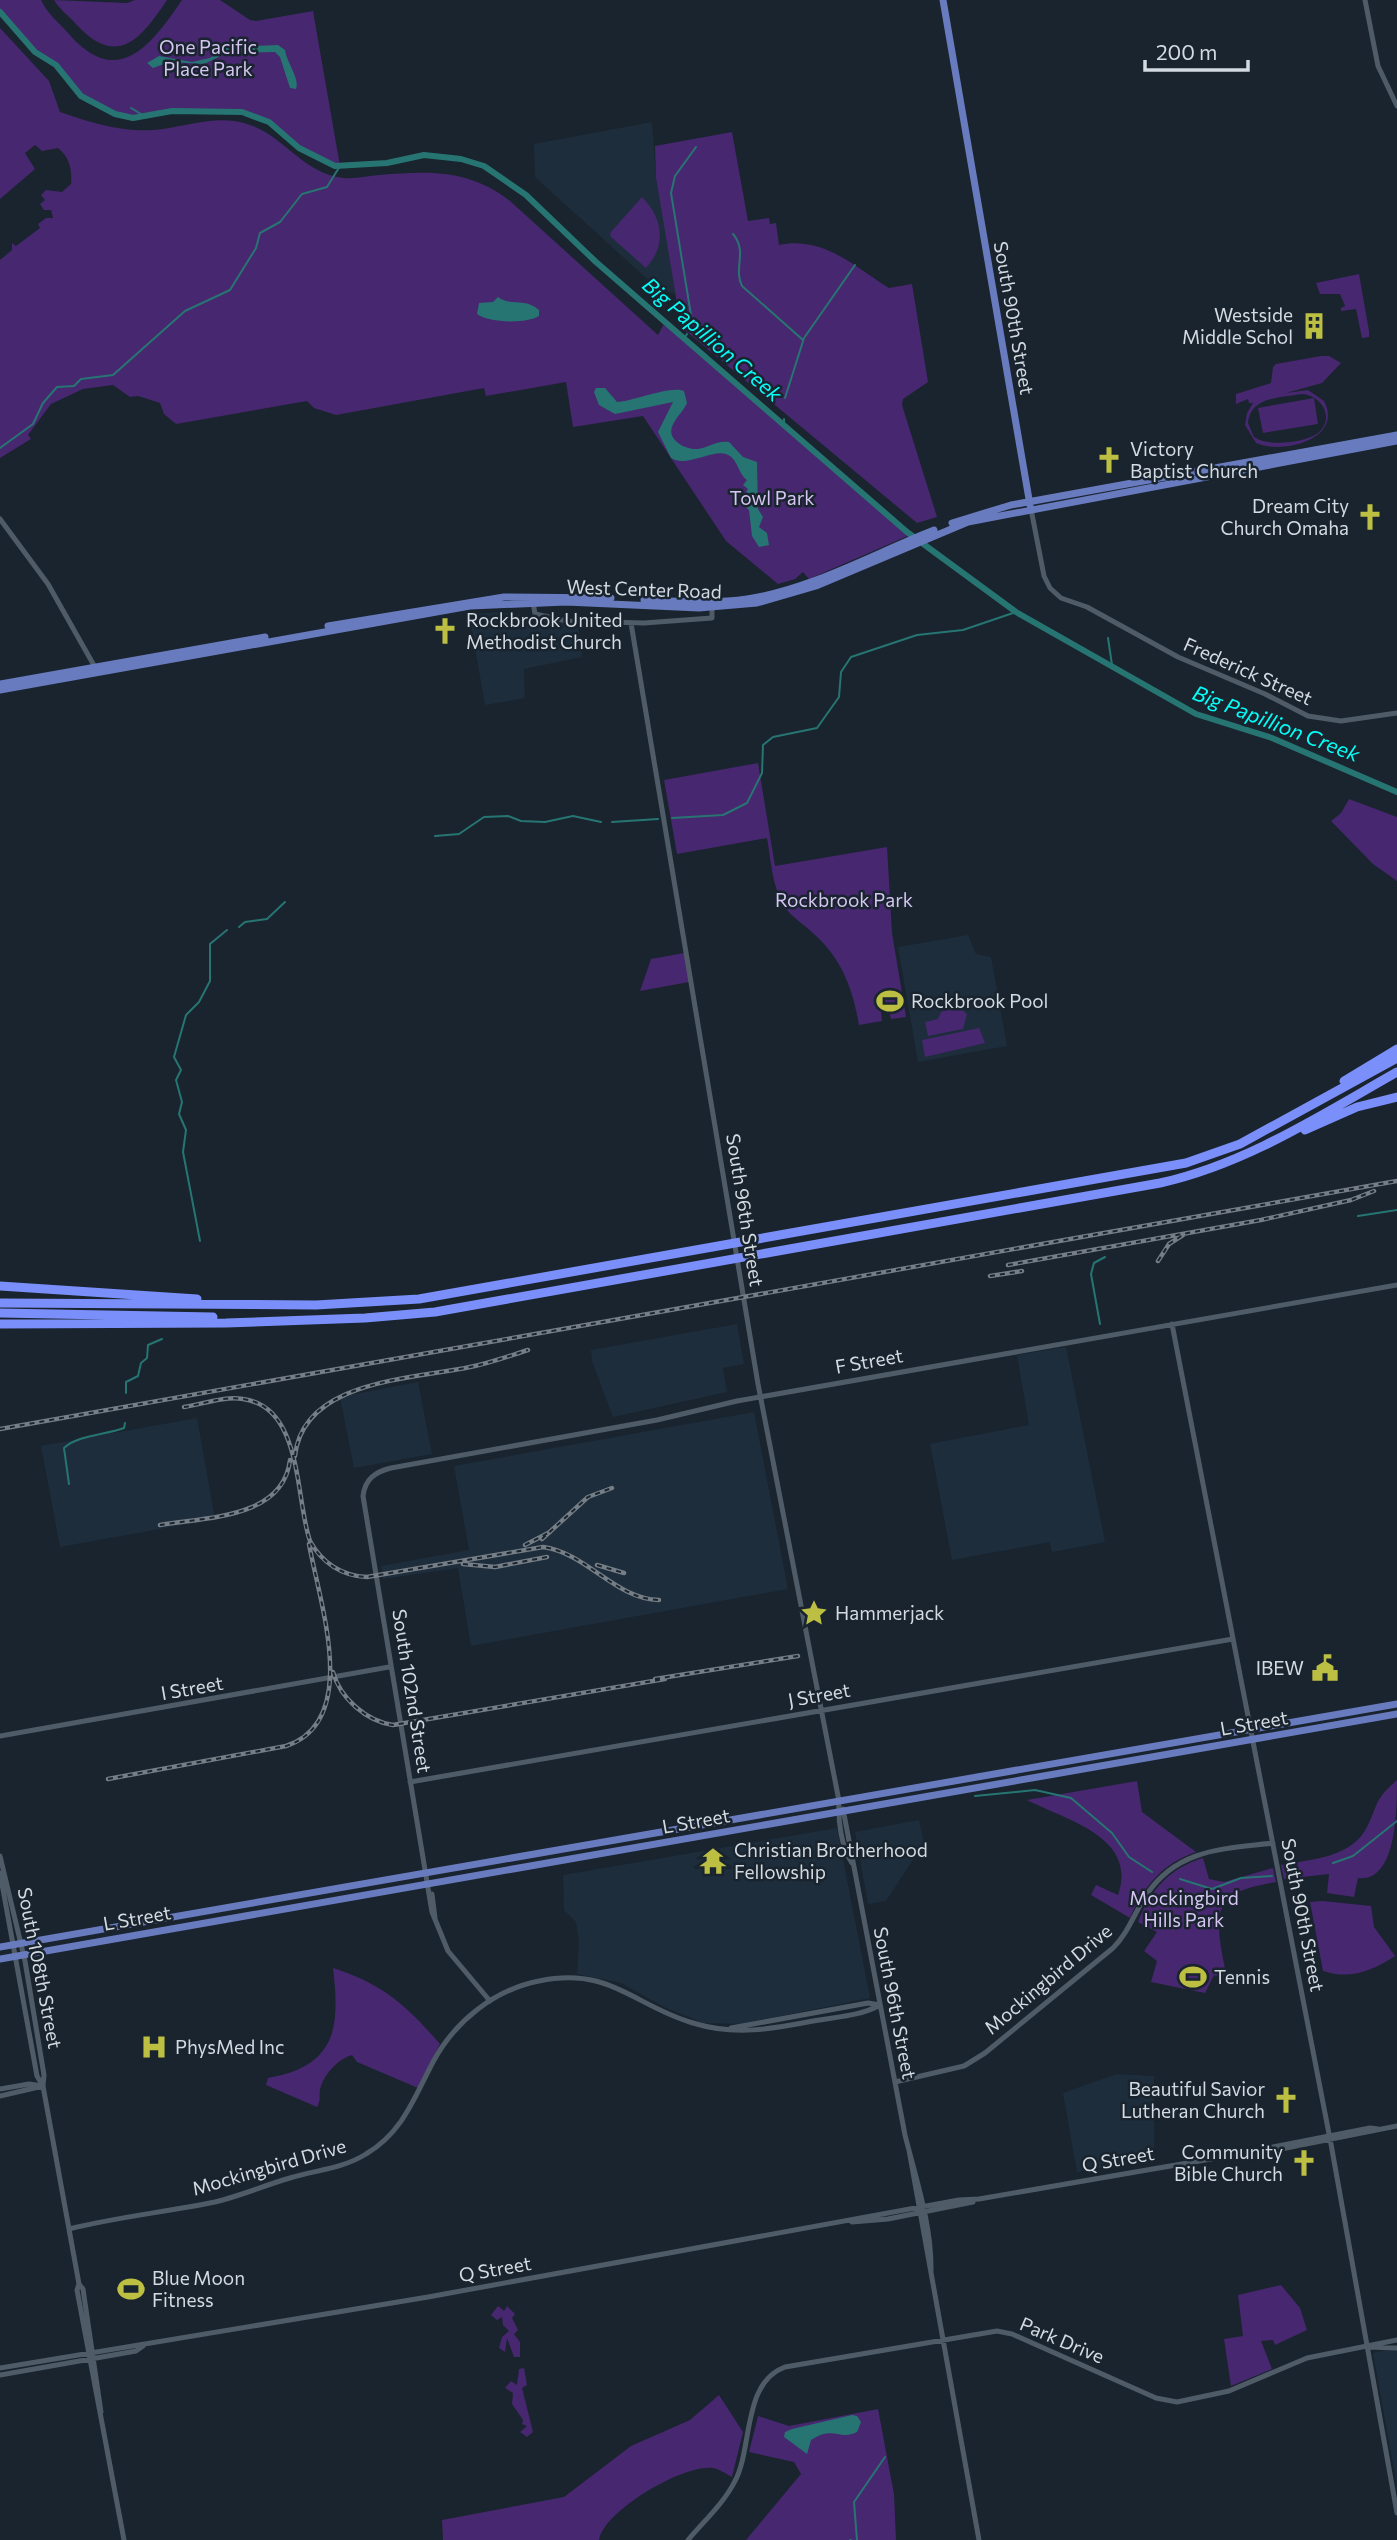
<svg xmlns="http://www.w3.org/2000/svg" width="1397" height="2540" font-family="Commissioner,sans-serif">
  <style>
    .built { fill: #1d2d3c }
    .green { fill: #47276f; fill-rule: evenodd }
    .water { fill: #277572 }
    .lines { fill: none; stroke-linecap: round; stroke-linejoin: round }
    .stream { stroke: #277572; stroke-width: 2 }
    .river { stroke: #277572; stroke-width: 6 }
    .secondary { stroke: #4f5c67; stroke-width: 5 }
    .primary { stroke: #697bbf; stroke-width: 7 }
    .highway { stroke: #7b8ffa; stroke-width: 9 }
    .rail-casing { stroke: #757e86; stroke-width: 4.5 }
    .rail { stroke: #19242e; stroke-width: 2; stroke-dasharray: 5; stroke-linecap: butt }
    .labels { text-anchor: middle; stroke-width: 5; stroke-linejoin: round; paint-order: stroke }
    .park-label { font-size: 19px; fill: #d4c5f1; stroke: #19242e }
    .poi-label { font-size: 19px; fill: #d3dae1; stroke: #19242e; text-anchor: start }
    .street-label { font-size: 19px; fill: #d3dae1; stroke: #19242e }
    .water-label { font-size: 21px; font-style: italic; fill: #06fdf7; stroke: #19242e }
  </style>
  <rect width="100%" height="100%" fill="#19242e"/>
  <path class="built" d="M652,122L656,178L676,295L655,286L535,177L534,144Z
    M500,612L578,623L582,657L524,669L525,698L485,705L469,614Z
    M968,935L976,954L991,957L1007,1046L918,1062L898,947Z
    M737,1324L744,1364L723,1368L727,1392L613,1417L592,1361L591,1350Z
    M1066,1347L1105,1542L1052,1552L1050,1542L952,1560L930,1444L1029,1425L1017,1355Z
    M418,1382L432,1454L354,1468L340,1397Z
    M754,1412L788,1589L471,1646L458,1568L383,1579L381,1566L469,1550L454,1466Z
    M197,1418L215,1519L60,1547L41,1446Z
    M919,1820L924,1843L886,1901L868,1904L855,1832Z
    M837,1828L870,1998L742,2024L704,2023L664,2007L621,1983L577,1974L579,1941L576,1922L564,1910L563,1875Z
    M1116,2074L1154,2076V2159L1077,2172L1063,2093Z
    M1397,2348V2486L1373,2353Z"/>
  <path class="green" d="M0,0H41C48,15 58,21 68,33C118,91 152,44 182,0H220L250,20L256,21L313,11L340,166L315,159L269,123L242,112L172,111L133,118L99,107L75,90L56,65L35,52L0,12Z
    M54,0L127,3L135,0H167C141,39 117,69 76,24C68,15 60,10 54,0Z
    M0,28L49,81L60,112C94,124 127,134 163,129C192,125 218,115 247,124C284,135 302,173 343,178C354,179 368,176 380,175C429,171 469,169 510,201L658,335L665,322L671,327L910,535L809,579L803,572L795,579L778,584L726,541L643,416L573,427L566,382L486,396L484,388L336,415L314,408L307,401L176,424L164,414L160,403L138,396L130,397L113,385L83,389L51,404L28,435L31,439L0,458V260L12,250V243L16,246L40,228L38,224L46,218H53L51,210H44L40,204L45,200L41,195L46,190L62,192L71,184C72,169 70,158 58,148L42,151L35,145L25,153L35,169L0,199Z
    M732,132L748,221L769,218L770,224L776,223L779,245C823,236 854,266 889,288L912,284L928,382L903,399L902,405L937,517L917,523L681,327L656,178L655,146Z
    M642,197C663,218 667,245 646,268L611,237L610,233Z
    M1359,274L1369,331V337L1362,338L1356,309L1341,311V308L1345,306L1340,294H1320L1316,283Z
    M1321,356H1329L1341,363L1322,383L1286,393L1308,390L1324,401C1344,439 1283,455 1256,443L1245,425L1247,413L1253,403H1249L1248,399L1236,404V394L1271,383L1273,367L1276,364ZM1302,394C1321,395 1336,418 1318,433C1304,443 1268,447 1254,437L1248,423C1251,396 1281,398 1302,394Z
    M1314,398L1318,424L1263,433L1258,408Z
    M758,763L775,866L887,847L892,933L906,1017L891,1019L889,1011L881,1012L882,1021L859,1025C853,990 842,959 815,935C805,925 792,918 784,906C772,886 771,860 767,838L677,854L664,780Z
    M1349,799L1397,817V881L1373,864L1331,821L1341,813Z
    M684,953L689,982L640,991L651,959Z
    M947,1010H962L967,1014L963,1029L928,1036L925,1022L938,1019L941,1012Z
    M979,1028L985,1043L925,1057L922,1040Z
    M1397,1780C1397,1809 1397,1883 1358,1878L1354,1897L1327,1893L1329,1874L1284,1879L1281,1865C1312,1859 1353,1858 1368,1825C1380,1799 1375,1800 1397,1780Z
    M1137,1781L1142,1812L1196,1852C1163,1863 1144,1886 1130,1918L1091,1895L1096,1885L1118,1895C1138,1837 1068,1821 1027,1800Z
    M1203,1858L1209,1879L1224,1882L1273,1868L1276,1882C1226,1891 1212,1899 1222,1953C1223,1962 1227,1971 1225,1980L1214,1975L1205,1993L1151,1982L1157,1961L1144,1951L1157,1932L1138,1922C1150,1890 1170,1868 1203,1858Z
    M1323,1901L1371,1906L1374,1927L1395,1956C1372,1971 1350,1980 1323,1971L1310,1902Z
    M333,1968C383,1984 406,2005 440,2044L418,2088L357,2062L352,2055C338,2059 323,2075 320,2090C319,2098 321,2100 317,2107L266,2085L268,2078C337,2066 340,2027 333,1968Z
    M1281,2285L1300,2308L1307,2330L1275,2345L1273,2340L1261,2341L1272,2369L1231,2386L1224,2339L1243,2336L1238,2295Z
    M498,2306L504,2311L507,2306L515,2314L512,2318L518,2330L514,2334L520,2342V2357H514L507,2338L505,2352L499,2348L502,2337L509,2331L503,2325L502,2317L497,2320L491,2315Z
    M524,2368L527,2385L522,2388L533,2432L527,2437L520,2432L527,2426L522,2424L523,2420L512,2404L513,2393L505,2388L511,2381L517,2385L519,2369Z
    M719,2395L743,2432L732,2477C726,2474 718,2468 712,2468C682,2465 604,2511 599,2540H443L442,2520L564,2497L631,2446L690,2420Z
    M878,2409L894,2494L896,2540H746L801,2474L794,2462L749,2452L758,2416L789,2426Z"/>
  <path class="water" d="M278,45L285,50C287,64 300,78 296,89L290,88L280,57L275,52L227,53L204,64L169,62L153,68L147,63L159,56L192,62L210,58L227,47Z
    M498,297C511,307 525,297 539,310V316C526,324 490,323 477,314L479,303L493,302Z
    M596,388H605L617,402C634,401 671,385 684,391L687,403C683,412 675,418 672,427C667,440 686,450 697,449C709,448 716,440 729,442L743,457L757,462L758,509L763,517L759,527L767,533L769,545L759,547L752,536L749,510L740,502L748,489L743,485L747,480C738,474 738,458 726,454C712,449 686,468 671,458L658,432L673,402L615,414L599,405L594,392Z
    M852,2415L857,2416L861,2422L857,2432C839,2441 834,2425 811,2440L807,2454L784,2437L785,2432L792,2429Z"/>
  <g class="lines">
    <path class="stream" d="M131,108L146,117
      M733,234C748,252 733,268 742,286L803,340
      M692,321L671,193L675,176L696,147
      M684,339L687,334
      M785,398L804,338L855,265
      M784,426V419
      M0,448L33,424L43,403L57,387L74,386L81,379L113,375L185,311L230,290L256,248L260,233L280,222L302,194L327,187L340,166
      M1108,638L1112,665
      M672,818L723,815L747,803L762,773L763,745L773,737L817,728L839,697L841,672L851,657L917,635L963,630L1016,612
      M612,822L658,819
      M435,836L459,834L484,817L508,816L521,821L545,822L573,816L601,822
      M239,927L245,922L267,919L285,902
      M1358,1216L1397,1210
      M200,1241L183,1152L186,1130L179,1114L182,1102L176,1080L181,1070L174,1057L186,1015L199,1002L210,981V944L227,930
      M1100,1324L1091,1274L1094,1263L1105,1257
      M126,1393V1382L138,1376L141,1363L147,1358L148,1345L162,1339
      M69,1484L64,1448C78,1435 105,1435 124,1428L125,1423
      M975,1796L1035,1790L1071,1798L1112,1833L1129,1857L1152,1872
      M1333,1863L1353,1856L1397,1821
      M1180,1879L1212,1889L1241,1878L1272,1876
      M850,2540H851
      M857,2540L854,2502L885,2457"/>
    <path class="river" d="M0,12L35,52L56,65L81,96L115,114L133,118L172,111L242,112L269,122L299,148L335,166L387,163L424,155L461,159L484,166L526,195L596,262L907,532L1016,612L1196,714L1272,738L1397,792"/>
    <path class="secondary" d="M1365,0L1378,66L1397,106
      M1031,509L1044,576L1050,588L1061,598L1087,607L1178,657L1265,694L1308,716L1341,721L1397,713
      M0,519L48,584L96,669
      M533,602L535,614L568,621L644,623L712,618V606
      M631,623L758,1384L839,1801C838,1819 841,1848 852,1863
      M1172,1324L1331,2144L1397,2513
      M0,1736L389,1667
      M410,1782L1233,1639
      M843,1809L905,2135C916,2179 932,2226 931,2272
      M0,1856L25,1961L44,2075L43,2086L79,2284L83,2289L101,2412
      M0,1873L37,2076L43,2086
      M432,1894L435,1918
      M490,2001L448,1951L432,1912L363,1496C365,1479 375,1472 391,1468L657,1420L737,1401L1397,1285
      M731,2028L868,2003L880,2005
      M895,2082L964,2066L985,2053L1113,1948C1129,1932 1134,1913 1147,1894C1178,1848 1225,1849 1273,1843
      M0,2089L29,2084L43,2086
      M0,2096L43,2086
      M1268,2148L1370,2128L1378,2129
      M909,2150L979,2540
      M852,2222L888,2219L973,2202
      M69,2229C117,2217 166,2212 215,2202C241,2196 265,2185 290,2178C316,2170 342,2169 366,2154C403,2132 414,2098 433,2062C455,2021 494,1990 539,1981C610,1966 634,2006 693,2023C735,2036 772,2029 813,2021C835,2017 861,2016 880,2005
      M79,2284L77,2290L124,2540
      M1368,2347L1397,2348
      M0,2368L428,2297L959,2200L979,2199L1263,2150L1281,2149L1397,2126
      M0,2375L136,2351L143,2346
      M688,2540C704,2521 724,2503 735,2481C753,2447 742,2383 785,2367L997,2331L1012,2334L1156,2398L1177,2402L1229,2391L1307,2358L1397,2340"/>
    <path class="primary" d="M943,0L1030,505
      M952,523L1011,505L1397,435
      M644,600C678,601 713,604 747,599C812,589 873,554 934,530
      M328,626L504,597L611,598
      M0,684L265,637
      M0,690L470,606L566,602L699,608L757,603L816,586L968,522L1397,441
      M0,1947L1397,1704
      M0,1959L1397,1714"/>
    <path class="highway" d="M1344,1081L1397,1049
      M1305,1130L1357,1107L1397,1097
      M0,1286L197,1299
      M0,1303L316,1305L419,1299L1186,1163L1240,1144L1397,1058
      M0,1313L213,1317
      M0,1324L226,1323L365,1318L435,1312L1160,1183C1246,1164 1321,1115 1397,1072"/>
    <defs>
      <path id="rail" d="M1158,1261L1169,1244L1183,1235
        M1008,1265L1261,1220L1351,1200L1374,1191
        M990,1276L1022,1271
        M184,1407C203,1404 224,1396 243,1399C303,1407 295,1498 310,1541C322,1563 342,1576 367,1577L543,1547C587,1553 615,1599 659,1600
        M0,1429L1397,1181
        M295,1456C303,1380 413,1379 470,1367C490,1363 509,1356 528,1350
        M160,1525C205,1517 283,1519 290,1460
        M542,1539L588,1497L612,1488
        M525,1545L550,1532
        M463,1564L495,1567L547,1557
        M597,1565L624,1573
        M333,1672C340,1698 366,1721 393,1725L665,1679
        M655,1679L798,1656
        M108,1779L286,1746C362,1721 319,1601 309,1544"/>
    </defs>
    <use href="#rail" class="rail-casing"/>
    <use href="#rail" class="rail"/>
  </g>
  <defs>
    <symbol id="building-bare" viewBox="-9 -9 18 18"><path d="M-4-6H4V6H1V3H-1V6H-4ZM-2.5-4.3h1.7v1.8h-1.7ZM.8-4.3h1.7v1.8H.8ZM-2.5-1h1.7V.8h-1.7ZM.8-1h1.7V.8H.8Z" fill="#bdbf43" stroke="#19242e" stroke-width="2.5" paint-order="stroke"/></symbol>
    <symbol id="church-bare" viewBox="-9 -9 18 18"><path d="M-1.2-6h2.4v3.5h3.3v2.4h-3.3V6h-2.4V-.1h-3.3v-2.4h3.3Z" fill="#bdbf43" stroke="#19242e" stroke-width="2.5" paint-order="stroke"/></symbol>
    <symbol id="stadium-bare" viewBox="-9 -9 18 18"><path d="M0-5a6.5 5 0 1 0 0 10a6.5 5 0 1 0 0-10ZM-3.5-1.8h7v3.6h-7Z" fill="#bdbf43" stroke="#19242e" stroke-width="2.5" paint-order="stroke"/></symbol>
    <symbol id="sight-bare" viewBox="-9 -9 18 18"><path d="M0-6L1.8-2.2L6-1.7L2.9 1.2L3.7 5.4L0 3.3L-3.7 5.4L-2.9 1.2L-6-1.7L-1.8-2.2Z" fill="#bdbf43" stroke="#19242e" stroke-width="2.5" paint-order="stroke"/></symbol>
    <symbol id="civic-bare" viewBox="-9 -9 18 18"><path d="M-.6-6.5H3V-4.5H.6V-3L4-1V1h2V6H-6V1h2V-1L-.6-3ZM-1.2 2.5V6h2.4V2.5Z" fill="#bdbf43" stroke="#19242e" stroke-width="2.5" paint-order="stroke"/></symbol>
    <symbol id="temple-bare" viewBox="-9 -9 18 18"><path d="M0-6L5-2H3V0L6.5 2.5H4V6H1.5V3h-3V6H-4V2.5H-6.5L-3 0V-2H-5Z" fill="#bdbf43" stroke="#19242e" stroke-width="2.5" paint-order="stroke"/></symbol>
    <symbol id="hospital-bare" viewBox="-9 -9 18 18"><path d="M-5-5h3v3.5h4V-5h3V5h-3V1.5h-4V5h-3Z" fill="#bdbf43" stroke="#19242e" stroke-width="2.5" paint-order="stroke"/></symbol>
  </defs>
  <g fill-rule="evenodd">
    <use href="#building-bare" x="1295" y="307" width="38" height="38"/>
    <use href="#church-bare" x="1090" y="441" width="38" height="38"/>
    <use href="#church-bare" x="1351" y="498" width="38" height="38"/>
    <use href="#church-bare" x="426" y="612" width="38" height="38"/>
    <use href="#stadium-bare" x="871" y="982" width="38" height="38"/>
    <use href="#sight-bare" x="795" y="1594" width="38" height="38"/>
    <use href="#civic-bare" x="1306" y="1649" width="38" height="38"/>
    <use href="#temple-bare" x="694" y="1842" width="38" height="38"/>
    <use href="#stadium-bare" x="1174" y="1958" width="38" height="38"/>
    <use href="#hospital-bare" x="135" y="2028" width="38" height="38"/>
    <use href="#church-bare" x="1267" y="2081" width="38" height="38"/>
    <use href="#church-bare" x="1285" y="2144" width="38" height="38"/>
    <use href="#stadium-bare" x="112" y="2270" width="38" height="38"/>
  </g>
  <g class="labels">
    <g class="park-label">
      <text x="208" y="54">One Pacific<tspan x="208" dy="22">Place Park</tspan></text>
      <text x="772" y="505">Towl Park</text>
      <text x="844" y="907">Rockbrook Park</text>
      <text x="1184" y="1905">Mockingbird<tspan x="1184" dy="22">Hills Park</tspan></text>
    </g>
    <g class="poi-label">
      <text x="1293" y="322" text-anchor="end">Westside<tspan x="1293" dy="22">Middle Schol</tspan></text>
      <text x="1130" y="456">Victory<tspan x="1130" dy="22">Baptist Church</tspan></text>
      <text x="1349" y="513" text-anchor="end">Dream City<tspan x="1349" dy="22">Church Omaha</tspan></text>
      <text x="466" y="627">Rockbrook United<tspan x="466" dy="22">Methodist Church</tspan></text>
      <text x="911" y="1008">Rockbrook Pool</text>
      <text x="835" y="1620">Hammerjack</text>
      <text x="1304" y="1675" text-anchor="end">IBEW</text>
      <text x="734" y="1857">Christian Brotherhood<tspan x="734" dy="22">Fellowship</tspan></text>
      <text x="1214" y="1984">Tennis</text>
      <text x="175" y="2054">PhysMed Inc</text>
      <text x="1265" y="2096" text-anchor="end">Beautiful Savior<tspan x="1265" dy="22">Lutheran Church</tspan></text>
      <text x="1283" y="2159" text-anchor="end">Community<tspan x="1283" dy="22">Bible Church</tspan></text>
      <text x="152" y="2285">Blue Moon<tspan x="152" dy="22">Fitness</tspan></text>
    </g>
    <g class="street-label">
      <text transform="translate(1014 318) rotate(80)" y="7">South 90th Street</text>
      <text transform="translate(644 589) rotate(2)" y="7">West Center Road</text>
      <text transform="translate(1248 671) rotate(24)" y="7">Frederick Street</text>
      <text transform="translate(745 1210) rotate(81)" y="7">South 96th Street</text>
      <text transform="translate(869 1361) rotate(-10)" y="7">F Street</text>
      <text transform="translate(192 1688) rotate(-10)" y="7">I Street</text>
      <text transform="translate(412 1691) rotate(81)" y="7">South 102nd Street</text>
      <text transform="translate(819 1695) rotate(-10)" y="7">J Street</text>
      <text transform="translate(1254 1723) rotate(-10)" y="7">L Street</text>
      <text transform="translate(696 1821) rotate(-10)" y="7">L Street</text>
      <text transform="translate(1303 1915) rotate(79)" y="7">South 90th Street</text>
      <text transform="translate(137 1918) rotate(-10)" y="7">L Street</text>
      <text transform="translate(40 1968) rotate(79)" y="7">South 108th Street</text>
      <text transform="translate(1048 1979) rotate(-40)" y="7">Mockingbird Drive</text>
      <text transform="translate(895 2003) rotate(79)" y="7">South 96th Street</text>
      <text transform="translate(1118 2159) rotate(-10)" y="7">Q Street</text>
      <text transform="translate(269 2167) rotate(-16)" y="7">Mockingbird Drive</text>
      <text transform="translate(495 2269) rotate(-10)" y="7">Q Street</text>
      <text transform="translate(1062 2340) rotate(23)" y="7">Park Drive</text>
    </g>
    <g class="water-label">
      <text transform="translate(712 340) rotate(41)" y="7">Big Papillion Creek</text>
      <text transform="translate(1276 724) rotate(21)" y="7">Big Papillion Creek</text>
    </g>
  </g>
  <path d="M1145 60v10h103v-10" fill="none" stroke="#d3dae1" stroke-width="3.5"/>
  <text x="1156" y="60" font-size="21" fill="#d3dae1" stroke="#19242e" stroke-width="5" paint-order="stroke">200 m</text>
</svg>
